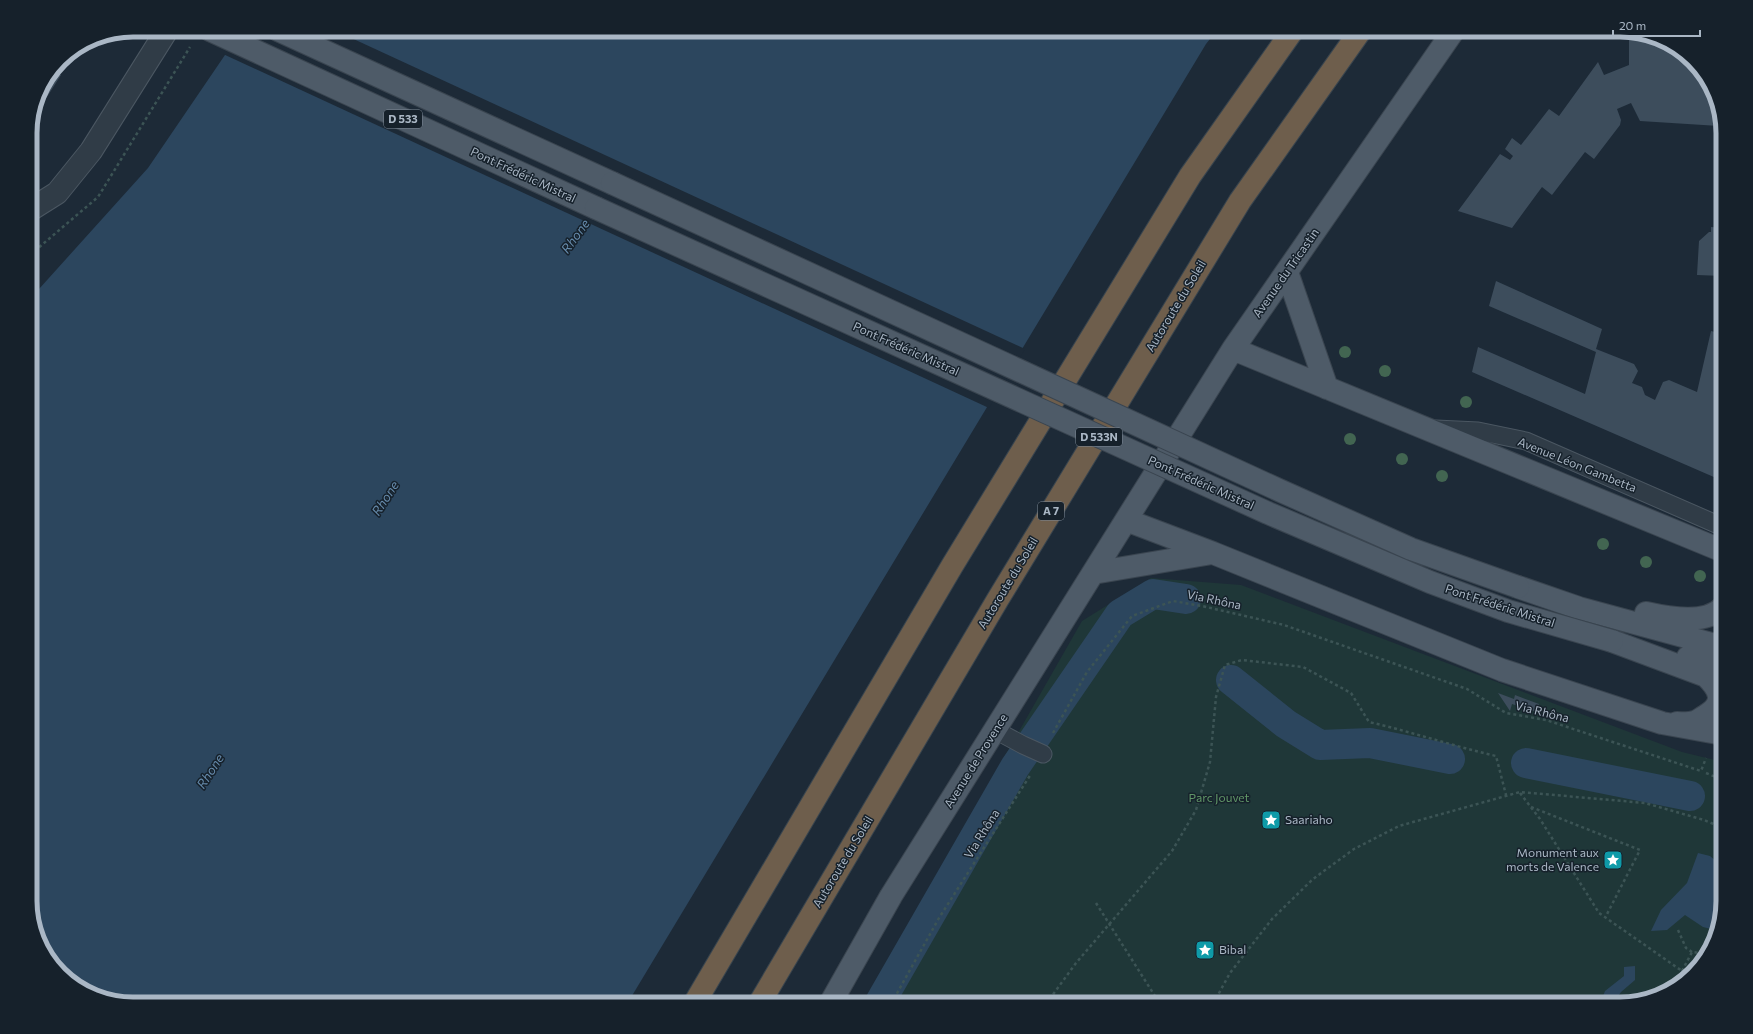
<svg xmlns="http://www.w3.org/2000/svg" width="1753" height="1034" font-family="Commissioner,sans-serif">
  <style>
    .green { fill: #1f3738 }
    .water { fill: #2c465e }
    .pier { fill: #1d2a37 }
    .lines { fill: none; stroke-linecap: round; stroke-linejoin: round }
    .canal { stroke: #2c465e; stroke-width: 30 }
    .building { fill: #3d4d5c }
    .service-casing { stroke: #4b5762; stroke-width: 19 }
    .tertiary-casing { stroke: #4b5762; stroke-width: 24 }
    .primary-casing { stroke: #3a4550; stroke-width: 24 }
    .motorway-casing { stroke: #38444e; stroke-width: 24 }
    .path { stroke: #3c5455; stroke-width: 2.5; stroke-dasharray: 3 3; stroke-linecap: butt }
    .service { stroke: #303c47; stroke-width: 17 }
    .tertiary { stroke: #303c47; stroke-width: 22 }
    .primary { stroke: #4e5b68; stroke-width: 22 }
    .motorway { stroke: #6e5e4c; stroke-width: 22 }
    .primary-bridge-casing { stroke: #3a4550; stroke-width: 24; stroke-linecap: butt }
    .primary-bridge { stroke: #4e5b68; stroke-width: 22 }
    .tree { fill: #426551 }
    .labels { text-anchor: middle; stroke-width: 3; stroke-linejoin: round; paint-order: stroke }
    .shield { fill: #16212b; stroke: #7e8a97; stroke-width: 1 }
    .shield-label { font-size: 11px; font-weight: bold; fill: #aab7c5 }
    .street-label { font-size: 12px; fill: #aab7c5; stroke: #16212b }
    .park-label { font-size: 12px; fill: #609667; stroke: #16212b }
    .poi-label { font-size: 12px; fill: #aab7c5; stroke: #16212b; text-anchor: start }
    .water-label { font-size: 13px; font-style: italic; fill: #668bac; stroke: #16212b }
    .rim { fill: none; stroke: #aab7c5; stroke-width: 5 }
  </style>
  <rect width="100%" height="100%" fill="#1d2a37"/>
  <path class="green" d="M1151,578L1241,585L1682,752L1723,762V901L1709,953L1672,990L1620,1004H863L1082,621Z"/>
  <path class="water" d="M242,30H1217L1206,44L627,1004H133L81,990L44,953L30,908V299L148,168Z
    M1698,853L1710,856L1723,867V901L1715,930L1703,927L1685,915L1667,930L1651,931L1661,910L1687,883Z
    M1635,966V980L1621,992L1613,1004H1600L1605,991L1624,976V967Z"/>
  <path class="pier" d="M239,30H334L1025,349L989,408L223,54Z"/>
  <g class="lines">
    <path class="canal" d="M1231,680L1286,724L1320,745L1370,743L1450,759
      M1526,763L1690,796
      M879,1004L1015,767L1120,614L1153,594L1186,599"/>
  </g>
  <path class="building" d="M1629,40L1660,41L1672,44L1709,81L1723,131L1719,126L1640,121L1631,103L1617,109L1621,120L1620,125L1594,159L1585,152L1552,195L1542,187L1512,228L1458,211L1500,154L1510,160L1513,156L1505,149L1512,138L1521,145L1549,109L1559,116L1598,62L1604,75L1629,65Z
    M53,70L61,75L38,111L35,109L41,88Z
    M1711,227L1723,228V276L1697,275L1699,241L1709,232H1711Z
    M1496,281L1602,329L1596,349L1634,364L1638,371L1632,383L1642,387L1645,395L1655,400L1663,382L1669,380L1697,392L1711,331L1723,334V384L1716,416L1723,419V481L1472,372L1478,347L1585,394L1596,352L1489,306Z
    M1498,693L1514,699L1515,695L1539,704L1536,712L1512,704L1510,711Z"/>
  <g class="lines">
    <defs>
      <path id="service" d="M1436,429L1478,431L1526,441L1723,527
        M995,730L1023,745L1043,754"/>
      <path id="tertiary" d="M30,210L57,193L91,151L167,30"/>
      <path id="primary" d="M210,30L596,208
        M278,30L612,183
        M1287,272L1327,388
        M1233,349L1723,551
        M1126,520L1213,553L1502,670L1662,723L1723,734
        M1093,573L1212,553
        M1518,587L1579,608L1723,647
        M1646,613C1668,618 1706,625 1723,607
        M1612,641L1706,676C1721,691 1726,703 1705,716C1701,718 1697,722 1694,722C1689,724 1683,723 1677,723
        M1688,657L1723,667
        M830,1004L891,896L1233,349L1454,30"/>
      <path id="motorway" d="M694,1004L952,566L1190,176L1293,30
        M759,1004L998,599L1240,201L1361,30"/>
    </defs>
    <use href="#service" class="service-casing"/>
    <use href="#tertiary" class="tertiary-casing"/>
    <use href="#primary" class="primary-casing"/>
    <use href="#motorway" class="motorway-casing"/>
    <path class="path" d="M30,255L98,197L190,47
      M1053,733L1087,672L1132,616L1173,601L1202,606L1284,625L1467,689L1506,713L1546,720L1701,771L1706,758
      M1706,773L1723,780
      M1520,793L1540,819L1599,913L1682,971L1689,973
      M1531,807L1640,850L1605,918
      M1096,903L1160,1004
      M1678,930L1686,948L1692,952
      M1682,971L1692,952L1708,954
      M891,1004L939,918L1031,774
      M1046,1004L1076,963L1172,851L1196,810L1210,762L1216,697L1225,665L1242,660L1303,667L1351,693L1369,722C1412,732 1453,746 1496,756L1506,795
      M1213,1004L1230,973L1272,919L1313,879L1354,849L1399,826L1520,792L1645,803L1704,820L1723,828"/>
    <use href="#service" class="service"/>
    <use href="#tertiary" class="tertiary"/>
    <use href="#primary" class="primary"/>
    <use href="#motorway" class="motorway"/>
    <defs>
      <path id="primary-bridge" d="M612,183L1281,491L1411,549L1518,587
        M596,208L1268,513L1430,582L1508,611L1612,641"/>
    </defs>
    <use href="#primary-bridge" class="primary-bridge-casing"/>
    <use href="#primary-bridge" class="primary-bridge"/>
  </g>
  <g class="tree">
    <circle cx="1345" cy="352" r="6"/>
    <circle cx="1385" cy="371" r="6"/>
    <circle cx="1466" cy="402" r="6"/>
    <circle cx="1350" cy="439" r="6"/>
    <circle cx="1402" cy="459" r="6"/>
    <circle cx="1442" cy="476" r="6"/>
    <circle cx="1603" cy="544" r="6"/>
    <circle cx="1646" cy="562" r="6"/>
    <circle cx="1700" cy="576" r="6"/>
  </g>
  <defs>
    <symbol id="sight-square" viewBox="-11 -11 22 22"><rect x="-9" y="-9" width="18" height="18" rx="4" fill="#0f9aa8" stroke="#16212b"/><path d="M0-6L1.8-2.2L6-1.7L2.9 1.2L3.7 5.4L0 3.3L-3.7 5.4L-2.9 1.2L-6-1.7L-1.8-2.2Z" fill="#fff"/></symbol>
  </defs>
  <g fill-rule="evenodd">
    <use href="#sight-square" x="1260" y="809" width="22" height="22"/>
    <use href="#sight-square" x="1602" y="849" width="22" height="22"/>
    <use href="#sight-square" x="1194" y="939" width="22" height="22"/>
  </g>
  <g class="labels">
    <g class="shield">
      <rect x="384" y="110" width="38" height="18" rx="3"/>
      <rect x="1076" y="428" width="46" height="18" rx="3"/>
      <rect x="1038" y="502" width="26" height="18" rx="3"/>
    </g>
    <g class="shield-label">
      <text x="403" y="123">D 533</text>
      <text x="1099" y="441">D 533N</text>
      <text x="1051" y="515">A 7</text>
    </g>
    <g class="street-label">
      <text transform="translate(523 175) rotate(25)" y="4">Pont Frédéric Mistral</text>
      <text transform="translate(1286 273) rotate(-55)" y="4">Avenue du Tricastin</text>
      <text transform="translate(1176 306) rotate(-59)" y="4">Autoroute du Soleil</text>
      <text transform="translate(906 349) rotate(24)" y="4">Pont Frédéric Mistral</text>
      <text transform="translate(1577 465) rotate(22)" y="4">Avenue Léon Gambetta</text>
      <text transform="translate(1201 483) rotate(24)" y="4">Pont Frédéric Mistral</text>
      <text transform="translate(1008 583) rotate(-59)" y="4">Autoroute du Soleil</text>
      <text transform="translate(1214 600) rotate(12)" y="4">Via Rhôna</text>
      <text transform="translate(1500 606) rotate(18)" y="4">Pont Frédéric Mistral</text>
      <text transform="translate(1542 712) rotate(14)" y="4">Via Rhôna</text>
      <text transform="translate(976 761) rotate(-58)" y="4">Avenue de Provence</text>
      <text transform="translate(982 834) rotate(-58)" y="4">Via Rhôna</text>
      <text transform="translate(843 862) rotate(-59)" y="4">Autoroute du Soleil</text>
    </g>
    <g class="park-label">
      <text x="1219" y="802">Parc Jouvet</text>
    </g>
    <g class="poi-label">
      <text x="1285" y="824">Saariaho</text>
      <text x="1599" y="857" text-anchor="end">Monument aux<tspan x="1599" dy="14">morts de Valence</tspan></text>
      <text x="1219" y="954">Bibal</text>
    </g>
    <g class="water-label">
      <text transform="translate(575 236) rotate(-54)" y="5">Rhone</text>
      <text transform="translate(385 498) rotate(-57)" y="5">Rhone</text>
      <text transform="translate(210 771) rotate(-57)" y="5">Rhone</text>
    </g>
  </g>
  <path d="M0 0H1753V1034H0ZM133 37H1620A96 96 0 0 1 1716 133V901A96 96 0 0 1 1620 997H133A96 96 0 0 1 37 901V133A96 96 0 0 1 133 37Z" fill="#16212b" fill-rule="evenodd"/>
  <path class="rim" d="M133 37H1620A96 96 0 0 1 1716 133V901A96 96 0 0 1 1620 997H133A96 96 0 0 1 37 901V133A96 96 0 0 1 133 37Z"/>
  <path d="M1613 30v6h87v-6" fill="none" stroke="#aab7c5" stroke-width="2"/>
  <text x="1619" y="30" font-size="12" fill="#aab7c5" stroke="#16212b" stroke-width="3" paint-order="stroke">20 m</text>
</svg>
